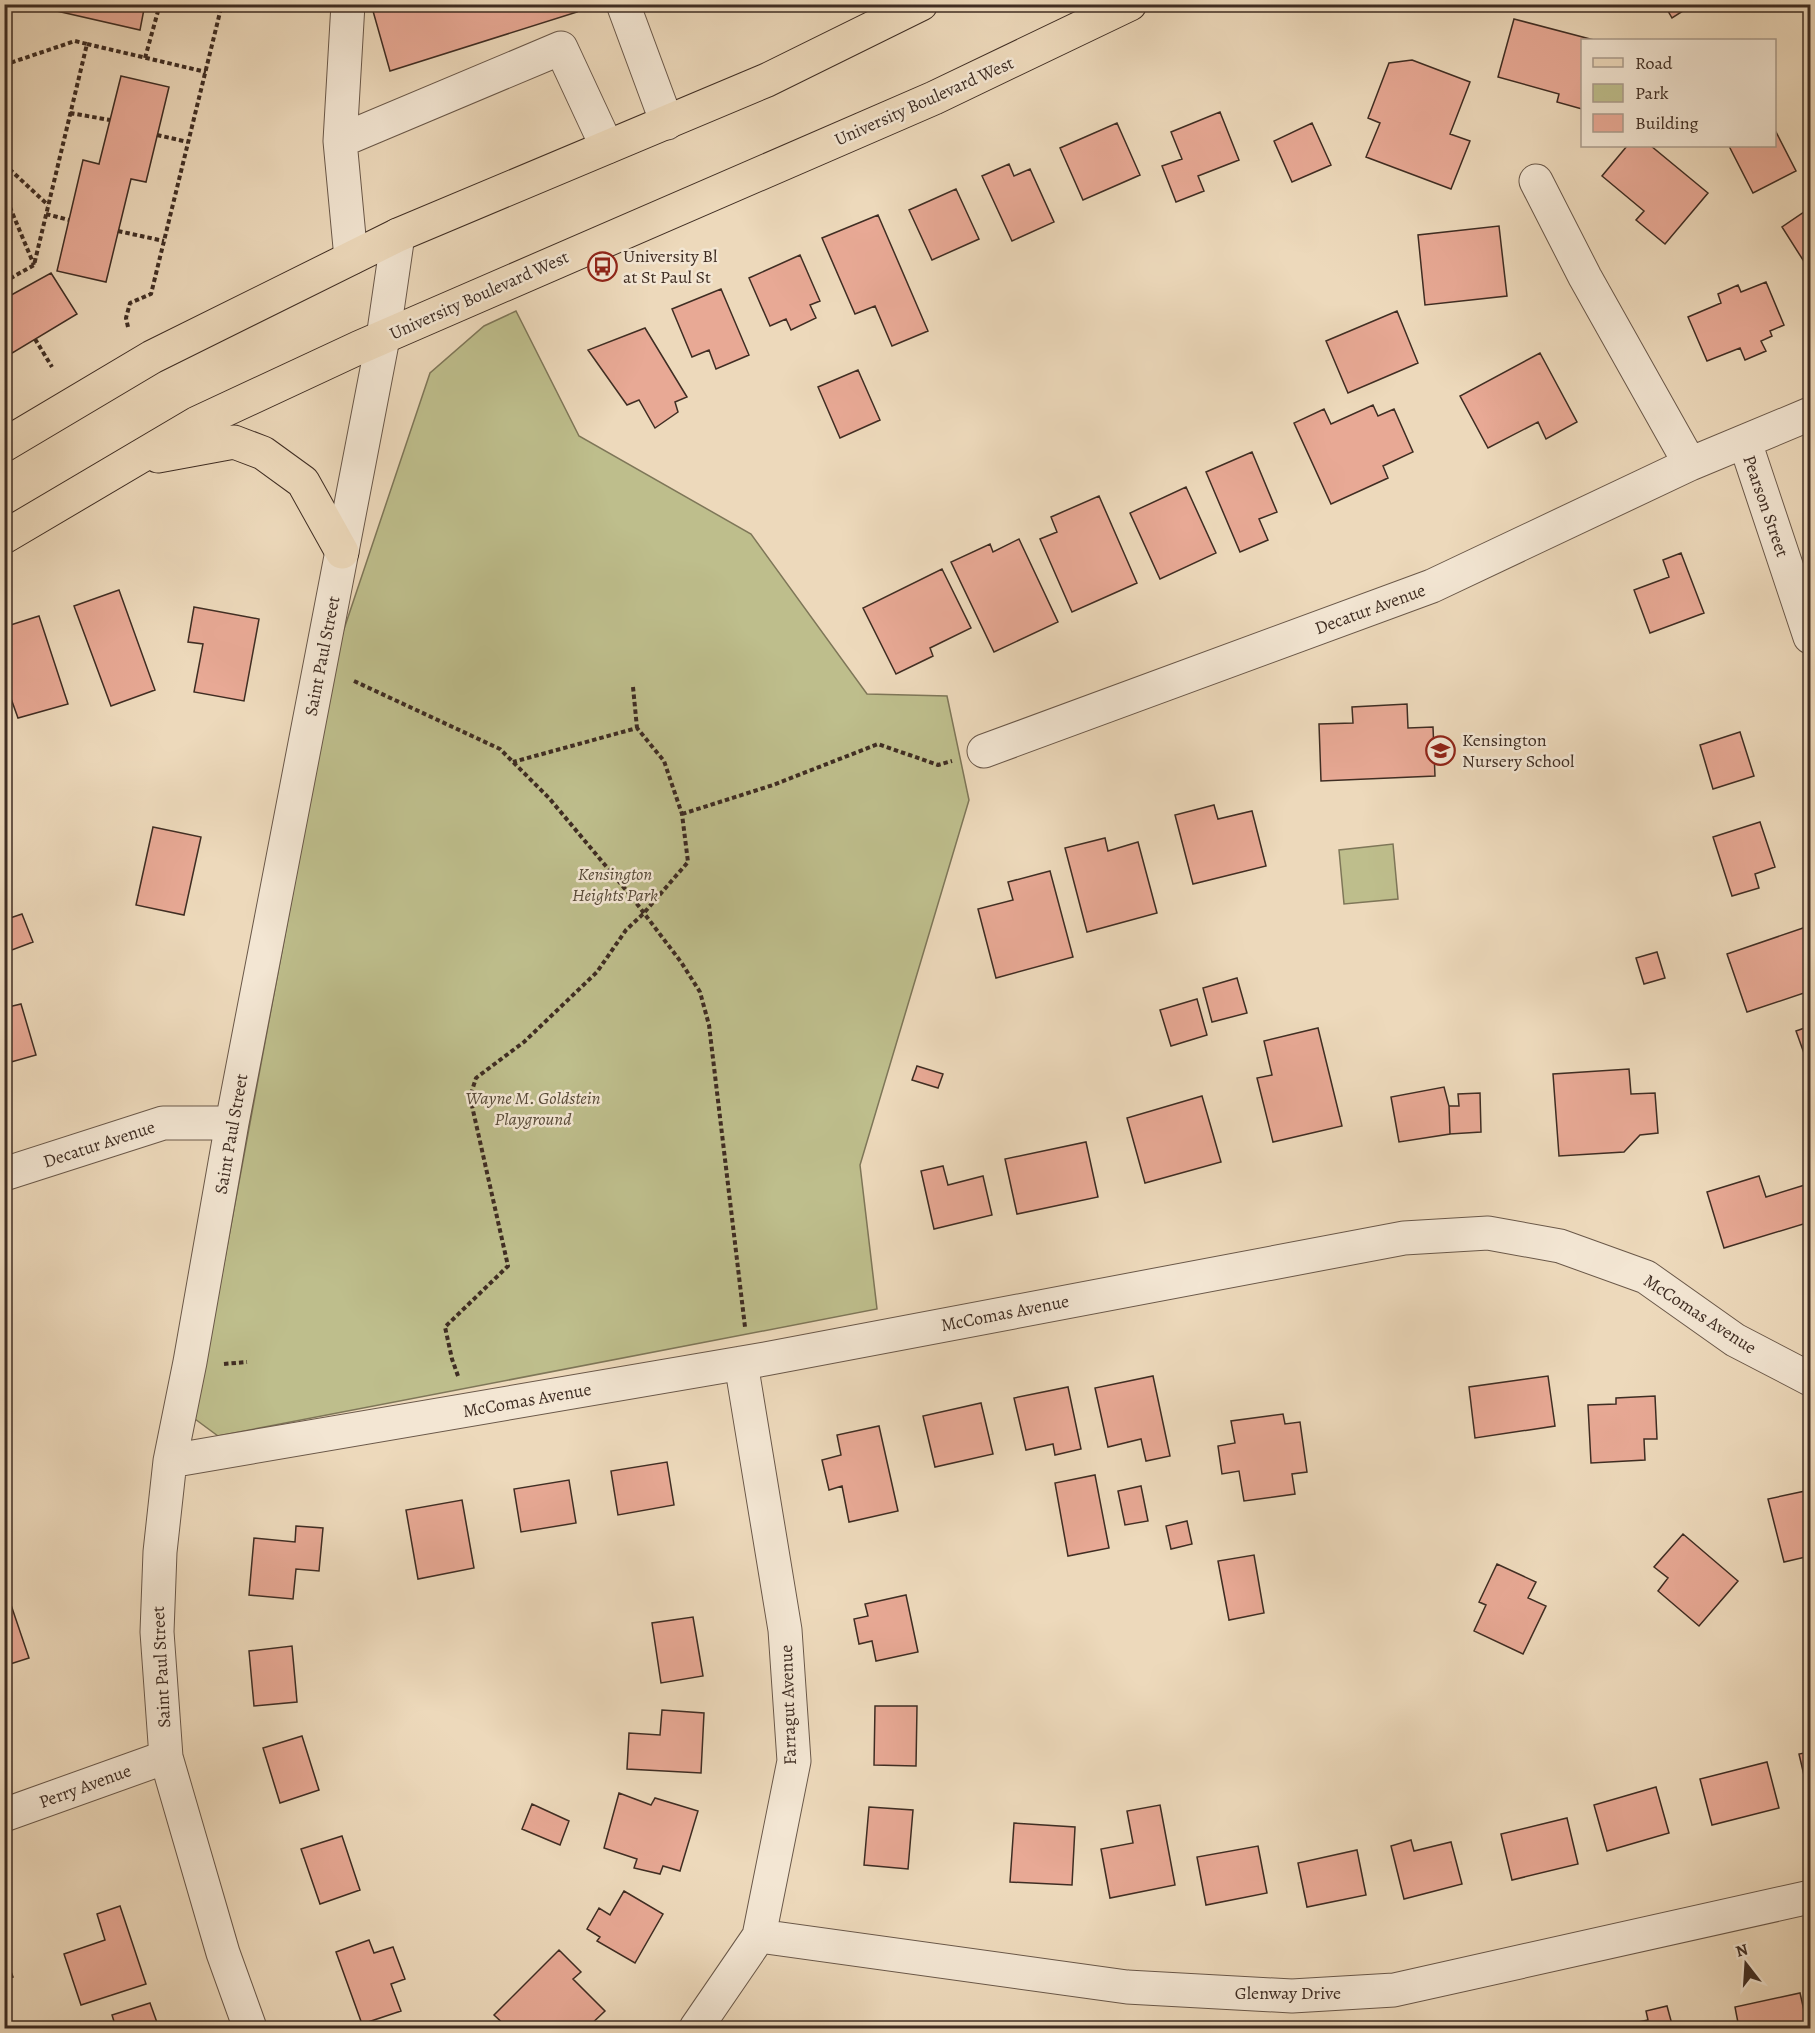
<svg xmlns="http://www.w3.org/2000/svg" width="1815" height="2033" font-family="Alegreya,serif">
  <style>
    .green { fill: #bebe8c; stroke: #7e7658; stroke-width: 1.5 }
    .building { fill: #e8a995; stroke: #3f2d23; stroke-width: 1.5 }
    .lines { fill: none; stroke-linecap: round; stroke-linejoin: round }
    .minor-casing { stroke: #6a5849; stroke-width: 35 }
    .major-casing { stroke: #3f2d23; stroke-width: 35 }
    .path { stroke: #3f2d23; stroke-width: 4; stroke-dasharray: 4.5 3; stroke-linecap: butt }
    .minor { stroke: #f3e6d3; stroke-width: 33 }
    .major { stroke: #edd9bb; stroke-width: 33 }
    .labels { text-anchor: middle; stroke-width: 5; stroke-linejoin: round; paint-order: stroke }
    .street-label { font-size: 18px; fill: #3f2d23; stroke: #f3e6d3 }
    .poi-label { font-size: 18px; fill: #3f2d23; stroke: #f3e6d3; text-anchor: start }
    .park-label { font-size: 18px; font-style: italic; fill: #584a38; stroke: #f3e6d3 }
  </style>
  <rect width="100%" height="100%" fill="#edd9bb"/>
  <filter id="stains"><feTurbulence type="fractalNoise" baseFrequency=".00333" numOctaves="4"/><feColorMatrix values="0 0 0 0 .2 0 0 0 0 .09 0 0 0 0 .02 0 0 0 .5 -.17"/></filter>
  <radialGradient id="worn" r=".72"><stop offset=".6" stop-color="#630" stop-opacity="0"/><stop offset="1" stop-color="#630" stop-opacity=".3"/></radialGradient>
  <path class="green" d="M516,311L579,436L751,534L867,694L947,696L969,800L860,1165L877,1309L218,1436L195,1419L339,644L430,373L484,326Z
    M1393,844L1398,899L1344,904L1339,850Z"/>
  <path class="building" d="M26,4H145L140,30Z
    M371,4H575L577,12L390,71Z
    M1664,4H1694L1672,18Z
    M1514,19L1594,40H1582V109L1557,102L1559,94L1498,77Z
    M1412,60L1470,82L1450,134L1470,141L1451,189L1366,157L1380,123L1368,118L1389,63Z
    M121,76L169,87L146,182L131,179L106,282L57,271L83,160L99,164Z
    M1220,112L1239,160L1198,176L1204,191L1176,202L1162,166L1182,159L1171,132Z
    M1117,123L1140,175L1083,200L1060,148Z
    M1312,123L1331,165L1292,182L1274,141Z
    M1774,128L1796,171L1753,193L1729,146H1774Z
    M1627,146H1651L1708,193L1665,244L1636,220L1644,211L1602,176Z
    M1009,164L1014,176L1030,169L1054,222L1012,241L982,176Z
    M956,189L979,239L932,260L909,210Z
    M1810,208V271L1782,227Z
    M878,215L928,331L892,346L875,306L855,314L822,238Z
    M1499,226L1507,296L1425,305L1418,235Z
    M800,255L820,301L810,305L816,318L791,330L786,319L770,326L749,278Z
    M51,273L77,314L4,358V299Z
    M1766,282L1784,325L1770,331L1772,336L1761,341L1766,351L1745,360L1740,348L1707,361L1688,317L1721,303L1718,294L1738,285L1741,292Z
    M721,289L749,355L716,369L709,350L692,357L672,309Z
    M1397,311L1418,363L1348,393L1326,341Z
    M645,328L687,397L675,402L678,412L655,428L639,400L627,405L588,350Z
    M1540,353L1577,422L1546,439L1538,422L1488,448L1460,396Z
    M858,370L880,420L840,438L818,387Z
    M1373,405L1378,416L1394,409L1413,452L1383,466L1388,478L1331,504L1294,423L1324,409L1331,424Z
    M1252,452L1277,512L1259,519L1268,540L1240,552L1206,472Z
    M1186,487L1216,553L1160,579L1130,513Z
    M1099,496L1137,583L1072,612L1040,539L1057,532L1051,517Z
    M1019,539L1058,622L994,652L951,562L990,544L993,552Z
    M1681,553L1704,613L1650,633L1634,590L1669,577L1663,560Z
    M942,569L971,628L930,648L933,656L896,674L863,608Z
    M119,590L155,690L111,706L74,606Z
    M194,607L259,619L244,701L194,692L203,644L188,642Z
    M39,616L68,704L18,718L4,679V627Z
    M1407,704L1408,728L1433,727L1435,776L1321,781L1319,724L1353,723L1352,707Z
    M1740,732L1754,776L1713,789L1700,745Z
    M1214,805L1218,819L1252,811L1266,866L1193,884L1175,815Z
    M1760,822L1775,867L1755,874L1759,888L1732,896L1713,837Z
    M153,827L201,837L184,915L136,905Z
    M1105,838L1108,851L1138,842L1157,913L1087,932L1065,848Z
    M1050,871L1073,957L996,978L978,909L1013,900L1008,882Z
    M22,914L33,942L4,953V920Z
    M1806,927L1810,940V991L1747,1012L1727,954Z
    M1657,952L1665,978L1644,984L1636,958Z
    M1237,978L1247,1013L1212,1022L1203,988Z
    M1197,999L1207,1035L1171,1046L1160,1010Z
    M21,1004L36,1055L4,1064V1008Z
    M1810,1026V1070L1796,1031Z
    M1318,1028L1342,1126L1273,1142L1257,1078L1272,1075L1264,1041Z
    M917,1066L943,1074L938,1088L912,1080Z
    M1629,1069L1631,1094L1655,1093L1658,1133L1640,1135L1624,1152L1559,1156L1553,1074Z
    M1444,1087L1449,1106L1450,1134L1399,1142L1391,1097Z
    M1480,1093L1481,1132L1450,1134L1449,1106H1459L1458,1094Z
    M1202,1096L1221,1162L1145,1183L1127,1118Z
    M1086,1142L1098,1197L1017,1214L1005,1159Z
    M943,1166L948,1185L983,1176L992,1215L934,1229L921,1171Z
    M1759,1176L1766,1197L1808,1184L1810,1193V1222L1724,1248L1707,1192Z
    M1153,1376L1170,1456L1146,1461L1141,1439L1108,1447L1095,1388Z
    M1548,1376L1555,1426L1475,1438L1469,1387Z
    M1068,1387L1081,1449L1055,1455L1053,1444L1026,1450L1014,1398Z
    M1655,1396L1657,1439H1644L1645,1460L1591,1463L1588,1405L1616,1404V1398Z
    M981,1403L993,1454L935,1467L923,1416Z
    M1283,1414L1285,1424L1300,1422L1307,1472L1292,1474L1295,1494L1244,1501L1239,1471L1222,1474L1218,1446L1235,1443L1231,1421Z
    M879,1426L898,1511L849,1522L842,1486L829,1490L822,1460L841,1455L837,1435Z
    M667,1462L674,1505L618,1515L611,1471Z
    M1095,1475L1109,1548L1068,1556L1055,1483Z
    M569,1480L576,1523L521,1532L514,1489Z
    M1141,1486L1148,1521L1125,1525L1118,1491Z
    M1810,1490V1556L1784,1562L1768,1499Z
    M462,1500L474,1568L418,1579L406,1510Z
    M1187,1521L1192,1544L1171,1549L1166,1526Z
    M296,1526L323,1528L319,1571L296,1569L293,1599L249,1595L254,1538L295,1542Z
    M1683,1534L1738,1581L1699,1626L1658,1591L1668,1578L1654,1567Z
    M1254,1555L1264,1613L1229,1620L1218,1561Z
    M1497,1564L1536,1582L1528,1598L1546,1606L1523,1654L1474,1631L1486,1605L1479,1602Z
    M906,1595L918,1652L876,1661L872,1641L859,1644L854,1619L868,1616L865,1604Z
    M8,1596L29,1658L4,1666V1597Z
    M693,1617L703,1676L661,1683L652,1623Z
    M292,1646L297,1702L254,1706L249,1651Z
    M875,1706H917L916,1766L874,1765Z
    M662,1710L704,1713L701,1773L627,1769L629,1733L660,1735Z
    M302,1736L319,1790L280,1803L263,1748Z
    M1810,1752V1801L1799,1754Z
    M1767,1762L1779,1808L1712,1825L1700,1779Z
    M1656,1787L1669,1833L1607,1851L1594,1805Z
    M619,1793L651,1805L655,1798L698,1811L680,1871L663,1866L660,1874L634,1868L637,1859L604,1848Z
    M532,1804L569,1821L560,1845L522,1829Z
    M1160,1805L1175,1885L1110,1898L1101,1849L1133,1843L1127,1811Z
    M869,1807L913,1810L908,1869L864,1865Z
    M1567,1818L1578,1864L1512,1880L1501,1834Z
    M1014,1823L1075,1827L1072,1885L1010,1882Z
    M342,1836L360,1890L320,1904L301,1849Z
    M1411,1840L1414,1851L1451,1842L1462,1884L1404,1899L1391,1846Z
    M1258,1846L1267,1893L1206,1905L1197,1857Z
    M1357,1850L1366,1895L1307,1907L1298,1863Z
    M624,1891L663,1914L635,1963L597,1941L600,1937L587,1929L599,1908L610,1915Z
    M120,1906L146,1984L81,2005L64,1954L105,1940L97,1914Z
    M369,1940L374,1953L393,1947L405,1979L391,1984L401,2011L362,2024L336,1952Z
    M559,1950L581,1972L573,1979L605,2011L587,2028H508L494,2015Z
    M4,1952L13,1977L4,1980Z
    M1800,1993L1808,2028H1739L1735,2007Z
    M150,2003L159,2028H116L112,2015Z
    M1667,2006L1673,2028H1634L1633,2023L1648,2020L1646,2011Z"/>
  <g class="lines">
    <defs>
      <path id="minor" d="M348,4L340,141L351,258
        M623,4L667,123
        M340,141L561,48L607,147
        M1536,181L1585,277L1690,464
        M1745,442L1810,637
        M984,751L1432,586L1690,464L1810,414
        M4,1174L163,1123H232
        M170,1461L765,1359L1404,1238L1488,1233L1560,1246L1646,1277L1735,1340L1810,1379
        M4,1815L166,1757
        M759,1936L1127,1987L1292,1996L1394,1990L1810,1897
        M250,2028L223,1953L166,1757L157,1632L160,1552L170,1461L190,1362L232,1123L383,338L398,235
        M696,2028L759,1936L794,1761L785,1630L741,1363"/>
      <path id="major" d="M4,445L152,357L398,235L767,80L921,4
        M158,456L234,442L263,453L303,482L342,552
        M4,537L197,423L358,348L934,98L1130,4"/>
    </defs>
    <use href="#minor" class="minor-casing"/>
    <use href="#major" class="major-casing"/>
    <path class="path" d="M87,44L206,72
      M145,58L160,4
      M4,65L75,41L87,44L34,265L4,282
      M70,113L110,120
      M157,135L188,142
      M4,164L48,205
      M4,193L34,265
      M46,214L69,220
      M118,231L164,241
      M128,327L126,318L130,303L151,294L222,4
      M35,339L52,367
      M354,681L500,749L549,798L631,896L681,962L700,992L709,1025L745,1327
      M633,687L637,728
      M682,814L773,785L878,744L938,765L952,761
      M224,1364L247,1362
      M458,1376L452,1359L445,1327L508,1266L470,1097L476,1078L524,1042L597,972L626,930L643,914L688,862L682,814L664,761L637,728L513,762"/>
    <use href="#minor" class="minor"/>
    <use href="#major" class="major"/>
  </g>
  <defs>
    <symbol id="bus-ring" viewBox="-11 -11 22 22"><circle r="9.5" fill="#f3e6d3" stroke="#8f2418" stroke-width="1.5"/><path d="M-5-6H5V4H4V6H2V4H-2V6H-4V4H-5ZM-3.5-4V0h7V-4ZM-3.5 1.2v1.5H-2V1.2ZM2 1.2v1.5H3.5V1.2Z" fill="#8f2418"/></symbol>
    <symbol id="school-ring" viewBox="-11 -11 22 22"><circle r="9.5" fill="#f3e6d3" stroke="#8f2418" stroke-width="1.5"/><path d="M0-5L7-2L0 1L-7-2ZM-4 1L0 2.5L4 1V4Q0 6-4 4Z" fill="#8f2418"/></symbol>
  </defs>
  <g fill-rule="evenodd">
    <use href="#bus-ring" x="586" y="250" width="33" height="33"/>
    <use href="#school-ring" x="1424" y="734" width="33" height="33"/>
  </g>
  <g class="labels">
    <g class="street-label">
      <text transform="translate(924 101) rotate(-24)" y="6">University Boulevard West</text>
      <text transform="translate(479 295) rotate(-24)" y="6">University Boulevard West</text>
      <text transform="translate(1766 506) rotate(71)" y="6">Pearson Street</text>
      <text transform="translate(1370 609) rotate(-20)" y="6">Decatur Avenue</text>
      <text transform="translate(322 656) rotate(-79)" y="6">Saint Paul Street</text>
      <text transform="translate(231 1134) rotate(-80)" y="6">Saint Paul Street</text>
      <text transform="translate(99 1144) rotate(-18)" y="6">Decatur Avenue</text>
      <text transform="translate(1005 1313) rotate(-11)" y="6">McComas Avenue</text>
      <text transform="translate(1700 1314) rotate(33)" y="6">McComas Avenue</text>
      <text transform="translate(527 1400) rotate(-10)" y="6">McComas Avenue</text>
      <text transform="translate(161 1667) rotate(-93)" y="6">Saint Paul Street</text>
      <text transform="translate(788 1705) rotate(-92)" y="6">Farragut Avenue</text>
      <text transform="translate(85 1786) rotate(-20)" y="6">Perry Avenue</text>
      <text x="1288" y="1999">Glenway Drive</text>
    </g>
    <g class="poi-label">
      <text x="623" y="262">University Bl<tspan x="623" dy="21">at St Paul St</tspan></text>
      <text x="1462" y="746">Kensington<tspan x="1462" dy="21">Nursery School</tspan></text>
    </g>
    <g class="park-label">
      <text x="615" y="880">Kensington<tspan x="615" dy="21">Heights Park</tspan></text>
      <text x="533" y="1104">Wayne M. Goldstein<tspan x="533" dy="21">Playground</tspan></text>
    </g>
  </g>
  <rect width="1815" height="2033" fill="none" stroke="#edd9bb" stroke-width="24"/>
  <rect x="6" y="6" width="1803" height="2021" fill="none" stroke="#3f2d23" stroke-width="3"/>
  <rect x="12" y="12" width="1791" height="2009" fill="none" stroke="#3f2d23" stroke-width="1.5"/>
  <rect x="1581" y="39" width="195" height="108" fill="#f3e6d3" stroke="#ab9c8d" stroke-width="1.5"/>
  <rect x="1593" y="58" width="30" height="9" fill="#edd9bb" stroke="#ab9c8d" stroke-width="1.5"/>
  <text x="1635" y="69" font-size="18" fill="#3f2d23">Road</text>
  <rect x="1593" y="84" width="30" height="18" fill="#bebe8c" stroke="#ab9c8d" stroke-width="1.5"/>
  <text x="1635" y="99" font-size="18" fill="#3f2d23">Park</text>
  <rect x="1593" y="114" width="30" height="18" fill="#e8a995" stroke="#ab9c8d" stroke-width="1.5"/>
  <text x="1635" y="129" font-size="18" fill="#3f2d23">Building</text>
  <g transform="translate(1746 1964) rotate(343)" stroke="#f3e6d3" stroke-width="4.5" paint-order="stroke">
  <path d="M0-4.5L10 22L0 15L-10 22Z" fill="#3f2d23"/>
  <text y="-9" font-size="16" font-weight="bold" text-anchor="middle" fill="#3f2d23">N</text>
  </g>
  <rect width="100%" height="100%" filter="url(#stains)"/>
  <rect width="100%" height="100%" fill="url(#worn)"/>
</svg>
